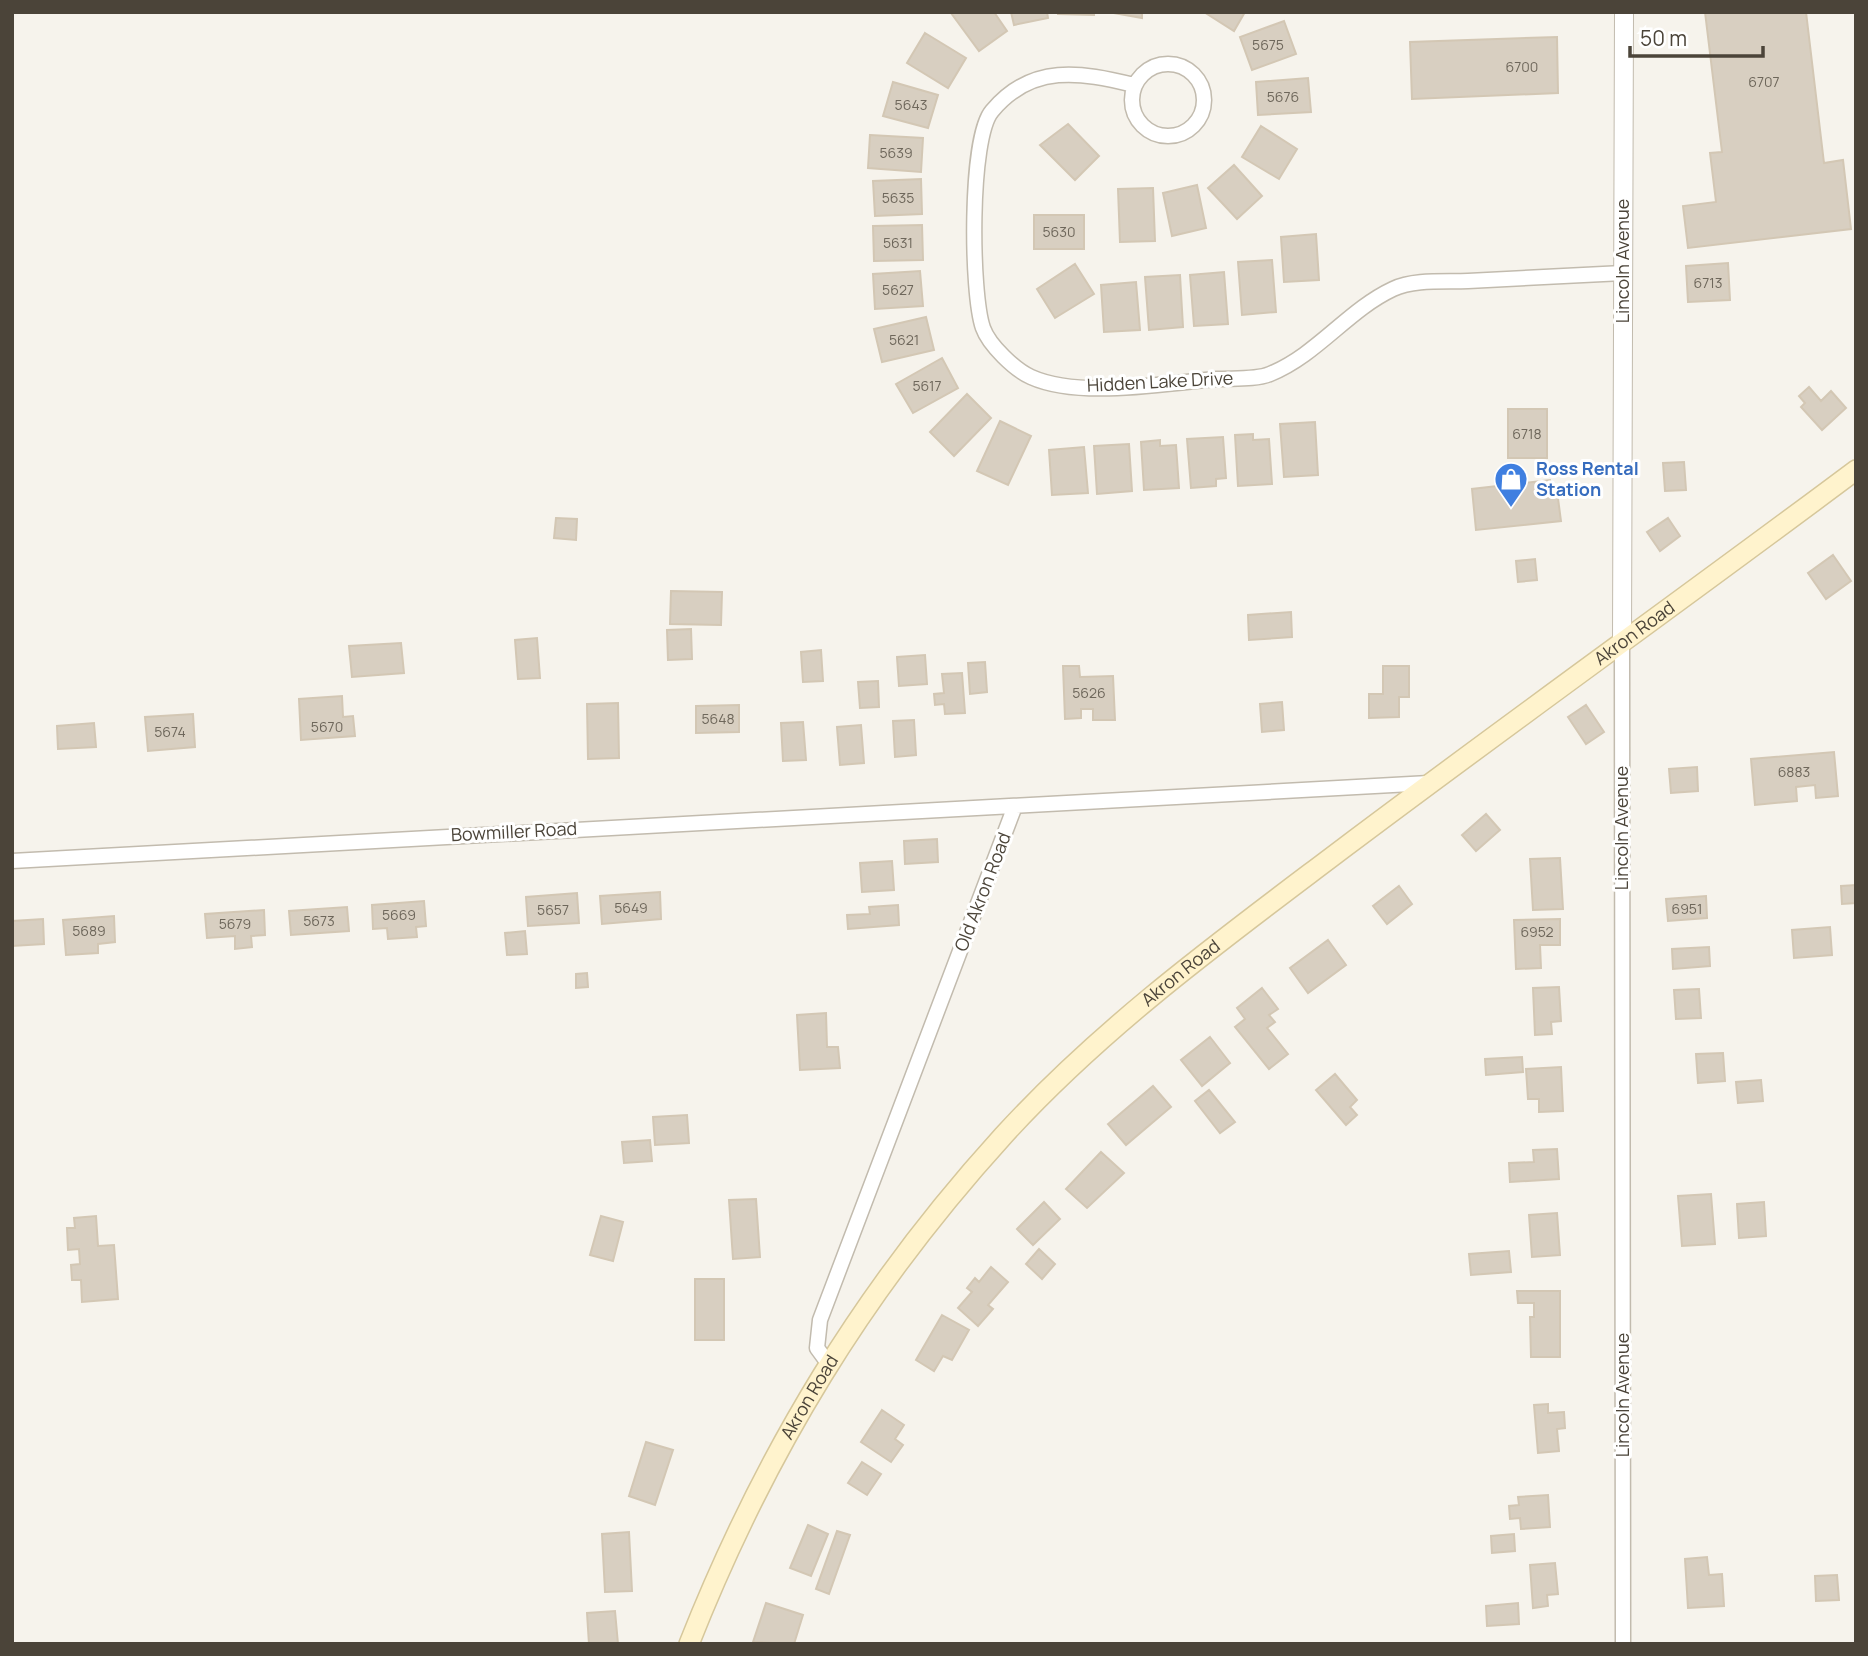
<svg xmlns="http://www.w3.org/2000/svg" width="1868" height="1656" font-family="Manrope,sans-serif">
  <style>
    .building { fill: #d8cfc1; stroke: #d3c7b4; stroke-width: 2 }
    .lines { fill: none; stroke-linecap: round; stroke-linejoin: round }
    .minor-casing { stroke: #c2bbae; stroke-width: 17 }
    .tertiary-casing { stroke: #c2bbae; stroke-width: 20 }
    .secondary-casing { stroke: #d6c79b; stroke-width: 22 }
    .minor { stroke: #fff; stroke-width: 14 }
    .tertiary { stroke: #fff; stroke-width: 18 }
    .secondary { stroke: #fff3cd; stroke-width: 19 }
    .labels { text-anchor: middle; stroke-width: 6; stroke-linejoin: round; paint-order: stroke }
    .number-label { font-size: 14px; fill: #6e675b }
    .street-label { font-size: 18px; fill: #4b4439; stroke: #fff }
    .shop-label { font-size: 18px; font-weight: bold; fill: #366cbe; stroke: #fff; text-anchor: start }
  </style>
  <rect width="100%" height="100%" fill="#f6f3ec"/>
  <path class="building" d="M994,12L1007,31L979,51L951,13Z
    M1011,12H1047L1048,18L1014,25Z
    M1058,12H1094V15L1058,14Z
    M1108,12H1142V18Z
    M1204,12H1245L1234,31Z
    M1705,12H1806L1824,163L1843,160L1851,229L1688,248L1683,206L1716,202L1710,153L1722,152Z
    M1284,21L1296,54L1252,70L1240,37Z
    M925,33L966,58L948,88L907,63Z
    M1557,37L1558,93L1412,99L1410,42Z
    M1308,78L1311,112L1258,115L1256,82Z
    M893,82L938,95L928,128L883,116Z
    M1068,124L1099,156L1075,180L1040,145Z
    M1261,126L1297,149L1279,179L1242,157Z
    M870,135L923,138L921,172L868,168Z
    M1234,165L1262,196L1237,219L1208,188Z
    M921,179L922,214L875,216L873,181Z
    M1197,185L1206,228L1172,236L1163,193Z
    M1153,188L1155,241L1120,242L1118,189Z
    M1034,215H1084V249H1034Z
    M922,225L923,260L874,261L873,226Z
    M1316,234L1319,280L1284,282L1281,237Z
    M1272,260L1276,312L1242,315L1238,262Z
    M1728,263L1730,300L1688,302L1686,266Z
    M1075,264L1094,294L1055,318L1037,289Z
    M920,271L923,306L875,309L873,274Z
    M1224,272L1228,324L1194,326L1190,275Z
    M1180,275L1183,327L1149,330L1145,277Z
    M1136,282L1140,330L1104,332L1101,285Z
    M926,317L934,350L882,362L874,329Z
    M942,358L958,388L913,413L896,384Z
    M1809,387L1821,401L1831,391L1846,408L1822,430L1801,407L1805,403L1799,396Z
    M967,394L991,418L954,456L930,432Z
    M1508,409H1547V458H1508Z
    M1000,421L1031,436L1008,485L977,471Z
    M1315,422L1318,475L1284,477L1280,424Z
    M1253,434V440L1269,439L1272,484L1238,486L1235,435Z
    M1223,437L1226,478L1216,479V486L1191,488L1187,439Z
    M1160,440V446L1176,445L1179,488L1144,490L1141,442Z
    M1129,444L1132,491L1097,494L1094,446Z
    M1084,447L1088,493L1052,495L1049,450Z
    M1684,462L1686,490L1665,491L1663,463Z
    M1550,480L1552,491H1557L1561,521L1476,530L1472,489Z
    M556,518L577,519L576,540L554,538Z
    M1668,518L1680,536L1660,551L1647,532Z
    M1833,555L1851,581L1826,599L1808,573Z
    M1535,559L1537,580L1518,582L1516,561Z
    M671,591L722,592L721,625L670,624Z
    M1291,612L1292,637L1249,640L1248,615Z
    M691,629L692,659L668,660L667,630Z
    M537,638L540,678L518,679L515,640Z
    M401,643L404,673L352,677L349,646Z
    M821,650L823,681L803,682L801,652Z
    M925,655L927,684L899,686L897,657Z
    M985,662L987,692L970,694L968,663Z
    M1063,666H1079L1080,677L1113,676L1115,720H1093V709H1081V718L1065,719Z
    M1383,666H1409V697H1399V717L1369,718V694H1383Z
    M962,673L965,713L945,714L944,704L935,705L934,694L944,693L942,674Z
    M878,681L879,707L860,708L858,682Z
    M342,696L343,717L353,716L355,736L301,740L299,699Z
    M1282,702L1284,730L1262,732L1260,704Z
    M618,703L619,758L588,759L587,704Z
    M739,705V732L696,733V706Z
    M1586,705L1604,732L1586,744L1568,717Z
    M193,714L195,747L148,751L145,717Z
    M914,720L916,755L895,757L893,721Z
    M803,722L806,760L783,761L781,723Z
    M94,723L96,747L58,749L57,726Z
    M861,725L864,763L840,765L837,727Z
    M1834,752L1838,796L1816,798L1815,785L1796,787L1797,801L1755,805L1751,759Z
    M1697,767L1698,791L1671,793L1669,769Z
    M1486,814L1500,830L1476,851L1462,835Z
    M937,839L938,862L905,864L904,841Z
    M1560,858L1563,909L1533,910L1530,859Z
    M892,861L894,890L862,892L860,863Z
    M1856,885V903L1842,904L1841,886Z
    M1399,886L1412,904L1387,924L1373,906Z
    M660,892L661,919L602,924L600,896Z
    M577,893L579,923L528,926L526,897Z
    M1706,896L1707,918L1668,921L1666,899Z
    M424,901L426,926L416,927L417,937L388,939L387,928L373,929L372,905Z
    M898,905L899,925L848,929L847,915L870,914L869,907Z
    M347,907L349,931L291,935L289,911Z
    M264,910L265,935L251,936L252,947L235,949V936L207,938L205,914Z
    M114,916L115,942L98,944V953L66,955L63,920Z
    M43,919L44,944L12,946V921Z
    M1560,919V945H1540L1541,968L1516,969L1514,920Z
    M1830,927L1832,955L1794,958L1792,930Z
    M525,931L527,954L507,955L505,933Z
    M1328,940L1346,965L1308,993L1290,968Z
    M1709,947L1710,966L1673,969L1672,949Z
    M587,973L588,987L576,988V974Z
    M1559,987L1561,1021L1551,1022L1552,1034L1535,1035L1533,988Z
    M1262,988L1278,1009L1269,1015L1275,1022L1267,1028L1288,1054L1269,1069L1235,1027L1245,1019L1237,1008Z
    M1699,989L1701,1018L1676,1019L1674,990Z
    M826,1013L827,1047H838L840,1068L800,1070L797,1015Z
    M1210,1037L1230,1063L1202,1086L1181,1060Z
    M1723,1053L1725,1081L1698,1083L1696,1054Z
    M1522,1057L1523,1072L1486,1075L1485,1059Z
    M1561,1067L1563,1111L1539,1112V1099H1528L1526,1069Z
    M1335,1074L1357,1100L1350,1107L1357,1115L1346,1125L1316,1090Z
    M1761,1080L1763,1101L1738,1103L1736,1082Z
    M1153,1086L1171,1107L1126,1145L1108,1124Z
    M1209,1090L1235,1122L1220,1133L1195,1101Z
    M687,1115L689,1143L655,1145L653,1117Z
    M650,1140L652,1161L624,1163L622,1142Z
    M1557,1149L1559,1179L1510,1182L1509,1163L1534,1162L1533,1150Z
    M1101,1152L1124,1173L1087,1208L1066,1189Z
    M1711,1194L1715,1244L1682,1246L1678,1196Z
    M756,1199L760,1257L733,1259L729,1200Z
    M1044,1202L1060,1219L1033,1245L1017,1229Z
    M1764,1202L1766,1236L1739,1238L1737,1204Z
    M1557,1213L1560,1255L1532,1257L1529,1215Z
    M96,1216L98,1246L114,1245L118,1299L82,1302L81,1280H72L71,1265L80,1264L79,1249L68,1250L67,1228H75L74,1218Z
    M601,1216L623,1222L613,1261L590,1255Z
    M1039,1249L1055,1264L1042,1279L1026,1264Z
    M1509,1251L1511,1272L1471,1275L1469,1254Z
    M991,1267L1008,1282L988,1305L993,1309L978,1326L958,1308L972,1292L967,1288L975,1278L979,1282Z
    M695,1279H724V1340H695Z
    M1517,1291H1560V1357H1531L1530,1317H1534V1303H1518Z
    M942,1315L969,1330L952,1360L943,1356L934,1371L916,1360Z
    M1548,1404V1413L1564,1412L1565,1428L1557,1429L1559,1451L1538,1453L1534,1405Z
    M882,1410L904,1425L895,1439L903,1445L891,1462L861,1442Z
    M646,1442L673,1450L655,1505L629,1496Z
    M862,1462L881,1474L867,1495L848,1483Z
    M1548,1495L1550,1527L1521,1529L1520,1518L1510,1519L1509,1506L1519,1505L1518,1497Z
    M808,1525L828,1534L811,1576L790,1568Z
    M837,1531L850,1535L829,1594L816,1589Z
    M629,1532L632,1591L605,1592L602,1534Z
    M1514,1534L1515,1551L1492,1553L1491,1536Z
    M1707,1557L1709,1575L1722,1574L1724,1606L1688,1608L1685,1559Z
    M1555,1563L1558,1594L1547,1595L1548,1606L1533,1608L1530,1565Z
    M1837,1575L1839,1600L1816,1601L1815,1576Z
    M766,1603L803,1615L794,1644L753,1642Z
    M1518,1603L1519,1624L1487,1626L1486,1606Z
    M615,1611L618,1644H589L587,1613Z"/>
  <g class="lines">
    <defs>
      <path id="minor" d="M1132 100a36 36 0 1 1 72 0a36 36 0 1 1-72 0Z
        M1134,85C1081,72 1032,63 992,111C969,138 971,294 983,328C989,345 1015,370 1031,377C1080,399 1164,383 1217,379C1233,378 1256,380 1270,374C1317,355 1348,310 1393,289C1414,279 1445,282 1468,281C1519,278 1571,276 1623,273
        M1622,643L1623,1644
        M12,861L1429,783
        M828,1363L817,1348L820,1320L1015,806"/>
      <path id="tertiary" d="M1622,643L1624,12"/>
      <g id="secondary">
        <path id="s1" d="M689,1644C765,1452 864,1289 1003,1136C1104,1025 1226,937 1345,847C1514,720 1686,597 1856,470"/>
      </g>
    </defs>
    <use href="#minor" class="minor-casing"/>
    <use href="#tertiary" class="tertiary-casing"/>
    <use href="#secondary" class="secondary-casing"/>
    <use href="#minor" class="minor"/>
    <use href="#tertiary" class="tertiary"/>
    <use href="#secondary" class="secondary"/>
  </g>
  <defs>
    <symbol id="shop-pin" viewBox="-11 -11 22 30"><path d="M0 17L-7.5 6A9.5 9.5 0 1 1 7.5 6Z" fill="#3f7fe0" stroke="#fff"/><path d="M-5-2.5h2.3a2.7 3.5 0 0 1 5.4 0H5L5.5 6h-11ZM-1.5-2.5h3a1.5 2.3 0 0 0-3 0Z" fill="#fff"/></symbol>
  </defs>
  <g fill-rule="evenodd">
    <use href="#shop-pin" x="1492" y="460" width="38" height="52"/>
  </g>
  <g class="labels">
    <g class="number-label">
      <text x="1268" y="50">5675</text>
      <text x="1522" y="72">6700</text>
      <text x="1764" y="87">6707</text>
      <text x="1283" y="102">5676</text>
      <text x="911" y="110">5643</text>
      <text x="896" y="158">5639</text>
      <text x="898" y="203">5635</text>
      <text x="1059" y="237">5630</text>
      <text x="898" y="248">5631</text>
      <text x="1708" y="288">6713</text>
      <text x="898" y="295">5627</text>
      <text x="904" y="345">5621</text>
      <text x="927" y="391">5617</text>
      <text x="1527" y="439">6718</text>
      <text x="1089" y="698">5626</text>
      <text x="718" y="724">5648</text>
      <text x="327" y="732">5670</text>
      <text x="170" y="737">5674</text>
      <text x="1794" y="777">6883</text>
      <text x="631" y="913">5649</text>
      <text x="1687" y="914">6951</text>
      <text x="553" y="915">5657</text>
      <text x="399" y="920">5669</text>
      <text x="319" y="926">5673</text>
      <text x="235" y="929">5679</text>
      <text x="89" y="936">5689</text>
      <text x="1537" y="937">6952</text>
    </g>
    <g class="street-label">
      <text transform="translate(1623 261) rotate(-90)" y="6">Lincoln Avenue</text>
      <text transform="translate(1160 382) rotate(-3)" y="6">Hidden Lake Drive</text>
      <text dy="6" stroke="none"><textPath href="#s1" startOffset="1409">Akron Road</textPath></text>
      <text transform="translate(1622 828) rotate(-90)" y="6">Lincoln Avenue</text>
      <text transform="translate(514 832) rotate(-3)" y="6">Bowmiller Road</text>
      <text transform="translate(983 892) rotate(-69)" y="6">Old Akron Road</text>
      <text dy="6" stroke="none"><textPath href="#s1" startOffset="842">Akron Road</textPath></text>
      <text transform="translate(1623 1395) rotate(-90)" y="6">Lincoln Avenue</text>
      <text dy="6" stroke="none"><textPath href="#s1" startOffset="275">Akron Road</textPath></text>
    </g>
    <g class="shop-label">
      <text x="1536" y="475">Ross Rental<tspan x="1536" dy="21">Station</tspan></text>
    </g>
  </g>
  <rect width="1868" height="1656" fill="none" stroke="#4b4439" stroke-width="28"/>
  <path d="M1630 46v10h133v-10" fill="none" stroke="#4b4439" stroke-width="3.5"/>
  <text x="1640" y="46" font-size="21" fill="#4b4439" stroke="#ffffff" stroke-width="5" paint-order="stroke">50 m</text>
</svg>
